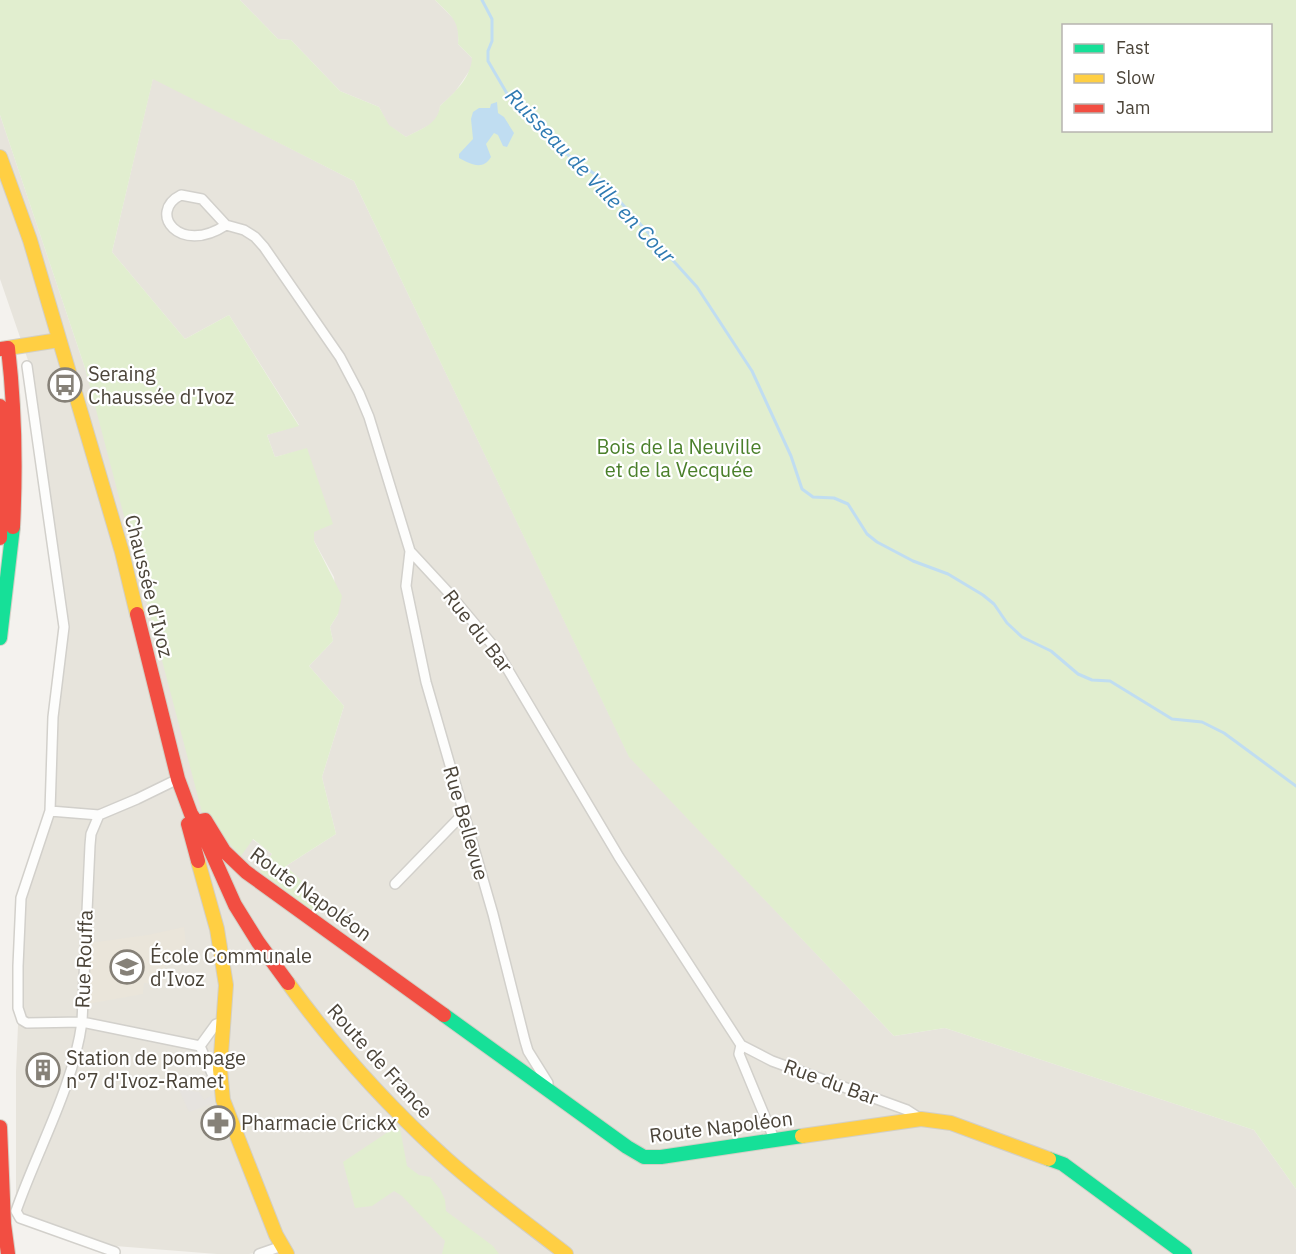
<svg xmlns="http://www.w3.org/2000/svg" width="1296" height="1254" font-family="'IBM Plex Sans',sans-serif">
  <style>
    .residential { fill: #e7e4dc }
    .education { fill: #eae5da }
    .green { fill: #e1eecf; fill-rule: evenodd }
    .parking { fill: #e6e3df }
    .water { fill: #c0ddf1 }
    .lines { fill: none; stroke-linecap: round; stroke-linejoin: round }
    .stream { stroke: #c0ddf1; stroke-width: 3 }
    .street-casing { stroke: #d2d0cb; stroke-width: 12 }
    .fast-casing { stroke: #d3cfc5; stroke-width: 16 }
    .slow-casing { stroke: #d3cfc5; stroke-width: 16 }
    .jam-casing { stroke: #d3cfc5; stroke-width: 16 }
    .street { stroke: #fdfdfc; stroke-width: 9 }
    .fast { stroke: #16e098; stroke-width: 14 }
    .slow { stroke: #ffcf43; stroke-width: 14 }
    .jam { stroke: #f24e42; stroke-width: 14 }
    .labels { text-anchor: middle; stroke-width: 4.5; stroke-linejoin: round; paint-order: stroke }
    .poi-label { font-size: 20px; fill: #4b4439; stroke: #fff; text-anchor: start }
    .park-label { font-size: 20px; fill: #4a7f2a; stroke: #fff }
    .street-label { font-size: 20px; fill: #4b4439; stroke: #fff }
    .water-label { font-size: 21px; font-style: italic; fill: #2e7ab2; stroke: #fff }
  </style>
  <rect width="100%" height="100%" fill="#f4f2ee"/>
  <path class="residential" d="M240,0H435L455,20L459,30L458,44L472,58V67L455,92L440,106L439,116L432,124L406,137L388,125L379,107L340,91L291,40L278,39Z
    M153,78L354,181L629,756L894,1036L945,1028L1254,1130L1296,1189V1254H287L282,1248L249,1254H217L115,1246L16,1222V1072L23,909L52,821L56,734L66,644L32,372L0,279V115L85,368L241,855L252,839L272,854L261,872L311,890L286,866L336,834L322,777L344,706L309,666L333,641L330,627L338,614L334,577L314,541L307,449L275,457L267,435L299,425L229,315L185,339L112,252Z"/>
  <path class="education" d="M184,927L186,945L167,960L160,984L144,983L143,994L88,1004L89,943L148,935Z"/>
  <path class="green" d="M0,0H240L278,39L291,40L340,91L379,107L389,125L406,137C420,129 438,125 440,106C454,93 471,78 472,58L458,44C460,20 451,16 435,0H1296V1189L1254,1130L945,1028L894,1036L629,757L354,181L153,79L112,252L185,339L229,315L299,426L267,435L275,457L307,448L333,524L314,532V541L342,596L338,614L330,627L333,641L309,666L344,706L322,777L336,834L286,866L311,890L319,915L260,872L272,854L253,839L241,856L203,816L85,368L0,115ZM1064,26H1270V130H1064Z
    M397,1126L400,1128L407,1166L419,1175L430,1177L440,1189L445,1200L446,1211L493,1246L499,1254H442L445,1241L402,1196L394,1191L372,1206L355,1208L343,1162Z"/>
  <path class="parking" d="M179,1089L199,1092L204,1100L212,1095L214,1103L189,1112Z"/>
  <path class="water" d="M497,102L498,113L504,117L514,133L507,147L503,146L498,135L494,133L486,144L491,157C483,171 470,164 459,158V154L473,139L471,119L473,112L479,108H490L491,104Z"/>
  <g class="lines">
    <path class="stream" d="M482,0L492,19V41L488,51V61L509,97L561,144L565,153L596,175L697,287L752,371L791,456L802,489L813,497L834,498L848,504L867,534L877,542L913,561L948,574L983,595L994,604L1007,623L1022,637L1051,651L1078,674L1092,680L1110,681L1172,719L1202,722L1224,733L1296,786"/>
    <defs>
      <path id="street" d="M226,225C179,256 147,212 181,195L202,199L226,225L244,230L255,237L264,247L340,357L359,393L369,417L410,551L448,592L495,648L619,857L741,1045
        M27,366L64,627L53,717L50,811L21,898L18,966V1008L22,1020L27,1023L82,1022C73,1088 38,1148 16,1211L20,1218L115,1252
        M410,551L406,586L426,682L493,914L525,1041L528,1051L548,1083L547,1089
        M178,779L137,799L99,815L91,834L90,845L82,1022L200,1046
        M50,811L99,815
        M395,884L463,814
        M220,1079L213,1076L200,1046L216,1024L224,1022
        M775,1141L739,1054L741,1045L772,1061L907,1110L921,1119
        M259,1254L282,1246"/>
      <path id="fast" d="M0,638L13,527
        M444,1015L627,1147L644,1157H661L802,1136
        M1049,1159L1063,1164L1185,1254"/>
      <path id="slow" d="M0,157L30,240L122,552L137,614
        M8,348L59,340
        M198,861L217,929L226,985L220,1069L223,1100L276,1235L287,1254
        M288,983C333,1045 384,1102 441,1154C480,1190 524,1221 566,1254
        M802,1136L921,1119L951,1123L1049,1159"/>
      <path id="jam" d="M0,349L8,348C15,408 16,467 13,527
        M0,406L2,466L0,538
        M137,614L178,779L191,814L201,829L235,905L258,942L288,983
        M198,861L188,824L205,820L224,851L246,872L444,1015
        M0,1127L4,1224L8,1254"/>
    </defs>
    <use href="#street" class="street-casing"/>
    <use href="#fast" class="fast-casing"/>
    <use href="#slow" class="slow-casing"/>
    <use href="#jam" class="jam-casing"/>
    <use href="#street" class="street"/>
    <use href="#fast" class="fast"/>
    <use href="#slow" class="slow"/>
    <use href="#jam" class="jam"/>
  </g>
  <defs>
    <symbol id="bus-ring" viewBox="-11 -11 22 22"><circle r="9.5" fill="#fff" stroke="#868178" stroke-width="1.5"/><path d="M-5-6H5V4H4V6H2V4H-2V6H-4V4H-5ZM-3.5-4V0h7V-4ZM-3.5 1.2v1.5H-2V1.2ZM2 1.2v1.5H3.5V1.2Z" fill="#868178"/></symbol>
    <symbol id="school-ring" viewBox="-11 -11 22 22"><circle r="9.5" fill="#fff" stroke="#868178" stroke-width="1.5"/><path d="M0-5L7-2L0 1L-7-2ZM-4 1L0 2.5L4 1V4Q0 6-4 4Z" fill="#868178"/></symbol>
    <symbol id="building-ring" viewBox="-11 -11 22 22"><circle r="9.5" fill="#fff" stroke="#868178" stroke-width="1.5"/><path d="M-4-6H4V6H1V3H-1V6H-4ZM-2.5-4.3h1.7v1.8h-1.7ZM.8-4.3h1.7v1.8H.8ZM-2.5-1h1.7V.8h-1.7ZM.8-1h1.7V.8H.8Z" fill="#868178"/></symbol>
    <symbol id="pharmacy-ring" viewBox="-11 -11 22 22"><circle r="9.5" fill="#fff" stroke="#868178" stroke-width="1.5"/><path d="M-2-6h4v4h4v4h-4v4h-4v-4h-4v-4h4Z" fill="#868178"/></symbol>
  </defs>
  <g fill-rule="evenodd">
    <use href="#bus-ring" x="46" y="366" width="38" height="38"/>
    <use href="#school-ring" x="108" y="948" width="38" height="38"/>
    <use href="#building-ring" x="24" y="1051" width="38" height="38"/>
    <use href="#pharmacy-ring" x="199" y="1104" width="38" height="38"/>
  </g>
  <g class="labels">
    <g class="poi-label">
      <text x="88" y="381">Seraing<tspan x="88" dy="23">Chaussée d'Ivoz</tspan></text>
      <text x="150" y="963">École Communale<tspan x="150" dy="23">d'Ivoz</tspan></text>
      <text x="66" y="1065">Station de pompage<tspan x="66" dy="23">n°7 d'Ivoz-Ramet</tspan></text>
      <text x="241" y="1130">Pharmacie Crickx</text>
    </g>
    <g class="park-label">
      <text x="679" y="454">Bois de la Neuville<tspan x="679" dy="23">et de la Vecquée</tspan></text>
    </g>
    <g class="street-label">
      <text transform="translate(149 586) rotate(76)" y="7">Chaussée d'Ivoz</text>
      <text transform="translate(478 631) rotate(52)" y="7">Rue du Bar</text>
      <text transform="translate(466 823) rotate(74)" y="7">Rue Bellevue</text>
      <text transform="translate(311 894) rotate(36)" y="7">Route Napoléon</text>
      <text transform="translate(84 959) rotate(-88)" y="7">Rue Rouffa</text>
      <text transform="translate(380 1061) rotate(48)" y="7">Route de France</text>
      <text transform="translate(831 1082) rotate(20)" y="7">Rue du Bar</text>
      <text transform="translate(721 1127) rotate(-7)" y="7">Route Napoléon</text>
    </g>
    <g class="water-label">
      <text transform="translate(590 176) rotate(46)" y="7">Ruisseau de Ville en Cour</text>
    </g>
  </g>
  <rect x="1062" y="24" width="210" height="108" fill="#ffffff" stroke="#b7b4b0" stroke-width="1.5"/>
  <rect x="1074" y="44" width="30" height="9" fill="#16e098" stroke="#b7b4b0" stroke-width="1.5"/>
  <text x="1116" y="54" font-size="18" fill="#4b4439">Fast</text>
  <rect x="1074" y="74" width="30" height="9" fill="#ffcf43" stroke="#b7b4b0" stroke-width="1.5"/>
  <text x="1116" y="84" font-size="18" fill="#4b4439">Slow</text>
  <rect x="1074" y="104" width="30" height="9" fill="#f24e42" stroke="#b7b4b0" stroke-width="1.5"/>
  <text x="1116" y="114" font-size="18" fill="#4b4439">Jam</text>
</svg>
